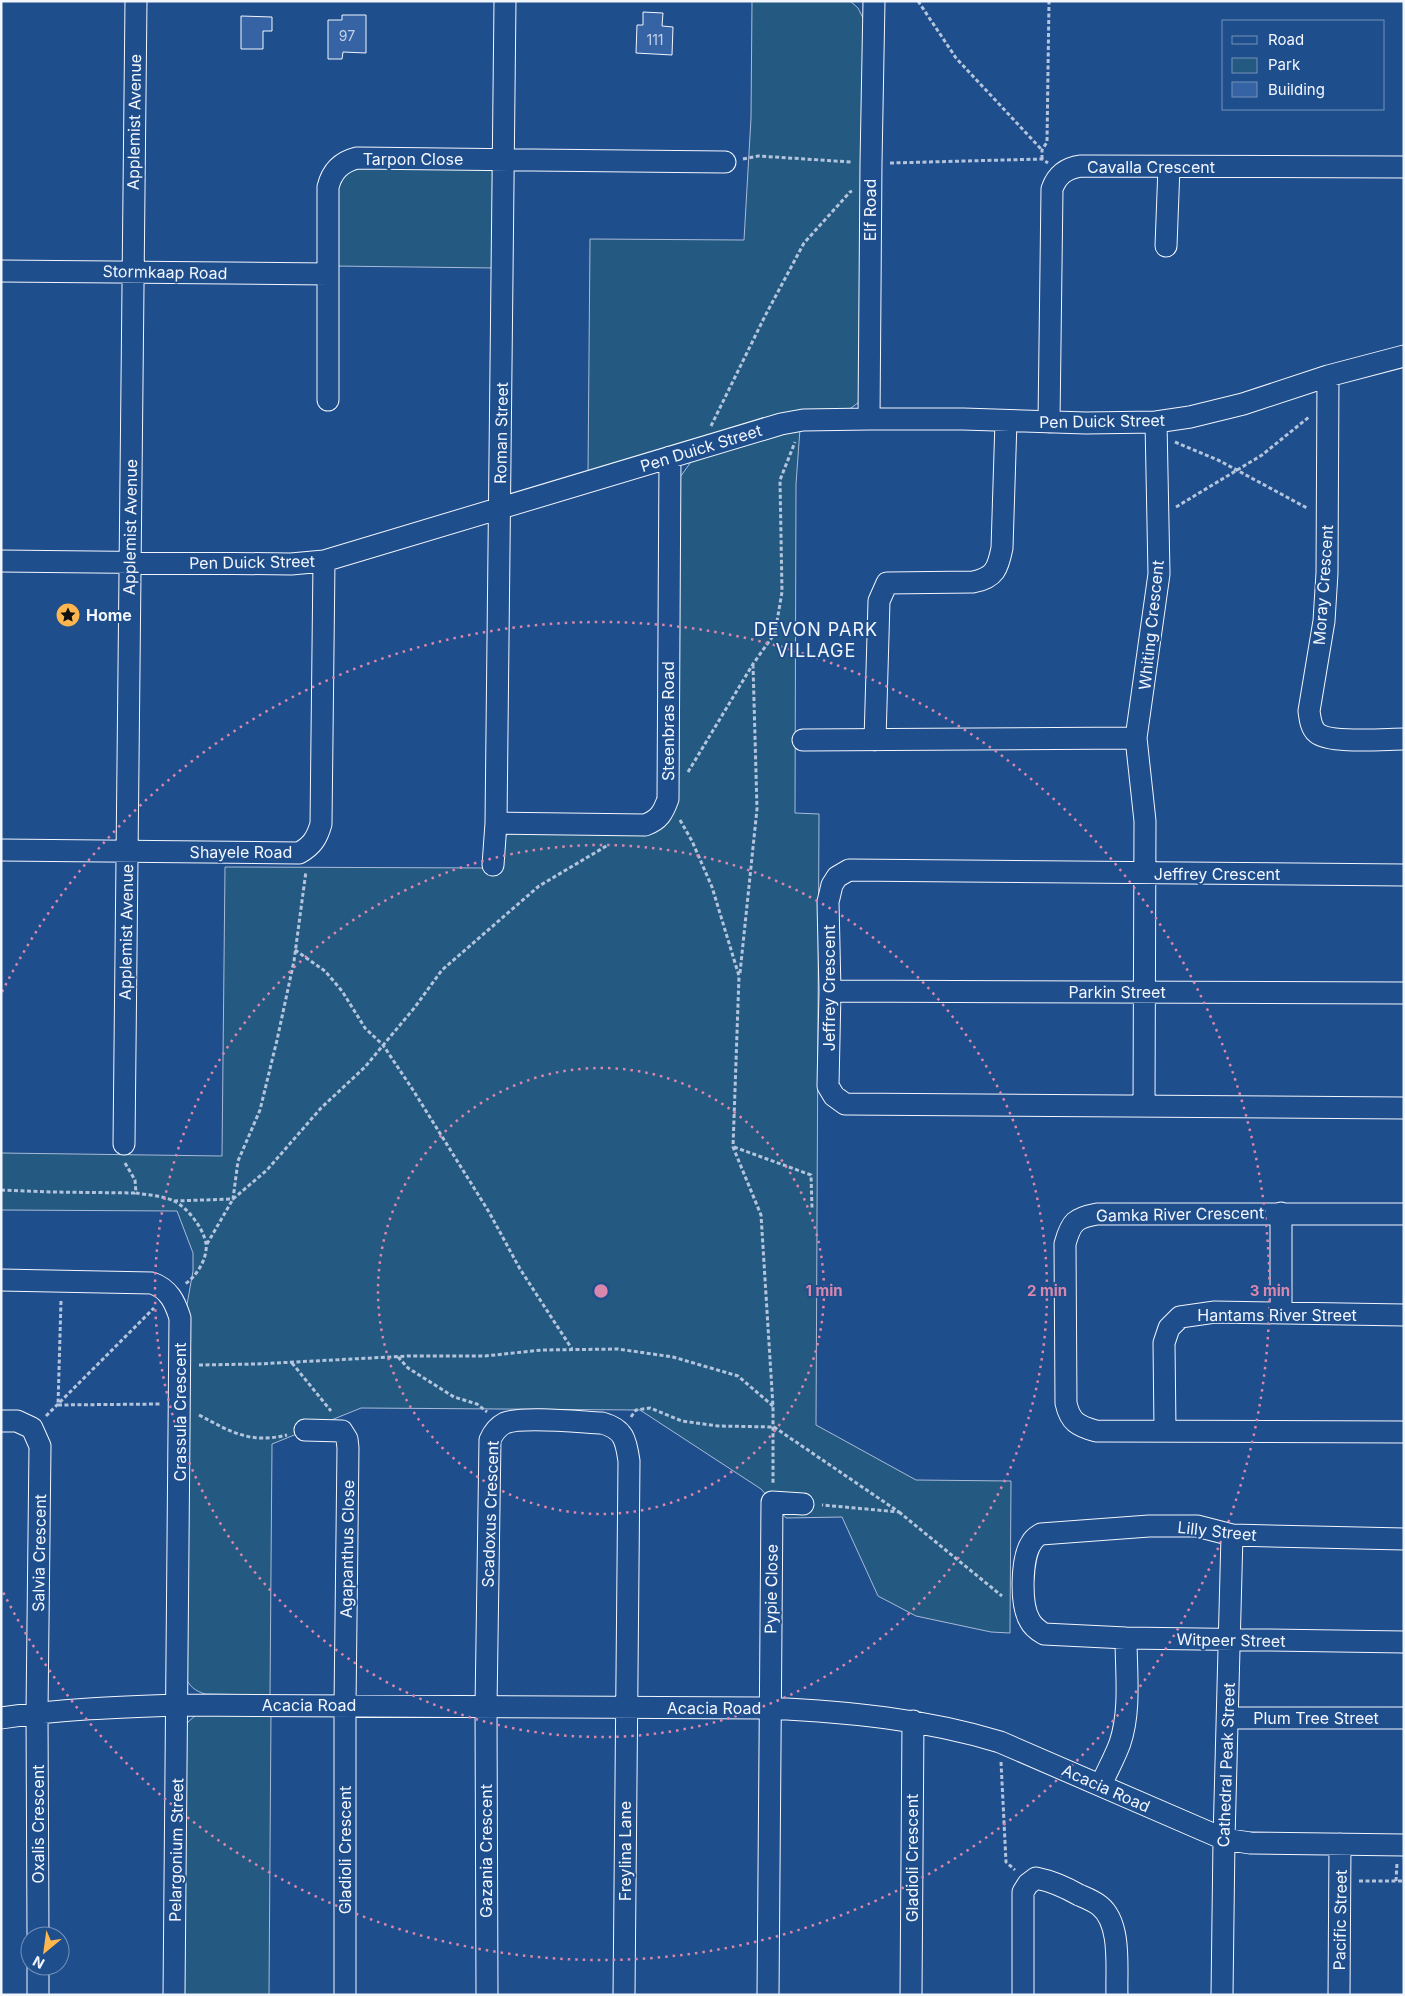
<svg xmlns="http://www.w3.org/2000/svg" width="1405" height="1996" font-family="Inter,sans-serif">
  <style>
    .green { fill: #245a82; stroke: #a8bbd7 }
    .building { fill: #3563a3; stroke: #f2f6ff }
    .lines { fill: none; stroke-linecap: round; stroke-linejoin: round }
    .minor-casing { stroke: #f2f6ff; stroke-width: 23 }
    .path { stroke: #b3c4dc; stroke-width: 3; stroke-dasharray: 4 2.5; stroke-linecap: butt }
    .minor { stroke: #1f4e8c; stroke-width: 21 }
    .ring { fill: none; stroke: #da87ad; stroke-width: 2.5; stroke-dasharray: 2.5 5 }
    .labels { text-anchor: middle; stroke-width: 4; stroke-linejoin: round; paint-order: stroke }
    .number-label { font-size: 14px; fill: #c3d1e8 }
    .street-label { font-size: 16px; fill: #f2f6ff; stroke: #1f4e8c }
    .poi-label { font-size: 16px; font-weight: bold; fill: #f2f6ff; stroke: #1f4e8c; text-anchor: start }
    .neighbourhood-label { font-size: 18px; letter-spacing: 1px; fill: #f2f6ff; stroke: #1f4e8c }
    .centre { fill: #da87ad; stroke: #1f4e8c; stroke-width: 2.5 }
    .ring-label { font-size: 15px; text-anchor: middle; font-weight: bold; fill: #da87ad; stroke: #1f4e8c; stroke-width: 4; stroke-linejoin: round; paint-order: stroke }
  </style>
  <rect width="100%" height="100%" fill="#1f4e8c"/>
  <path class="green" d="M752,1H850L858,8L864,20L861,397L858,403L848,410L784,414L762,418L588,473L590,239L744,240L751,118Z
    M351,167L491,170L495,175L496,268L333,266L335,188Z
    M800,429L796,484L795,813L819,814L816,1425L916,1480L1011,1481L1010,1633L991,1632L916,1616L878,1596L842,1517L786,1518L761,1489L640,1410L361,1408L272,1444L270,1695L205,1694C195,1691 189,1686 185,1676L186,1310L193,1271V1253L177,1211L1,1210V1153L222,1156L225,867L496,868L504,838L508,834L656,827L678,480L693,459Z
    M271,1713L269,1995H183L186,1727L188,1722L196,1715Z"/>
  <path class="building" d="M643,12L663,13L662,26L673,27L672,55L636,53L637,25H643Z
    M342,15H366V53L343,52L342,59H328V20H342Z
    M241,16L272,17V31H263V49H241Z"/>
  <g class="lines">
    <defs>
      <path id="minor" d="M1166,246L1169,167
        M1,271L328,274
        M1328,376L1327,573L1324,621L1309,711C1310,719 1311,728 1317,733C1330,744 1385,739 1404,739
        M328,400V187C332,171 341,162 357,158L725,162
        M869,419L871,163L874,1
        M1049,422L1052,189C1057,175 1066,168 1081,166L1404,167
        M1,561L291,564L324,561L781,424L803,420L869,419H963L1086,423L1156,422L1190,417L1243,404L1328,376L1404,356
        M803,740L1136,738
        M875,740L879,601L887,583L973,582C995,578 998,568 1002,548L1006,421
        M496,823L645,825C659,820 663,813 668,799L670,457
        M1,850L299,853C312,846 317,838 321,824L324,561
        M493,865L496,823L505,1
        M1404,875L849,870L837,877L832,885L828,902L830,991L828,1086L834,1096L845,1104L1404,1108
        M830,991L1404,993
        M1144,1105L1145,821L1136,738L1159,574L1156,422
        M124,1144L136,1
        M1404,1214H1097C1075,1218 1071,1222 1065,1244L1066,1403C1070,1422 1078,1426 1096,1431L1404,1432
        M1,1280L152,1283C169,1289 175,1302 180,1318L174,1995
        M1281,1313V1213
        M1,1421H17L32,1428L40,1446L37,1712L38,1936
        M305,1430L342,1431L347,1439L348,1448L345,1706V1995
        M1165,1430L1164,1343L1169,1328L1180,1317L1215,1312L1404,1315
        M1404,1539L1232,1535L1197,1526H1149L1041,1534C1038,1536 1034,1538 1032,1542C1021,1557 1020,1605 1030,1621C1033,1627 1039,1631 1044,1634L1126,1638L1404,1642
        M1,1718C60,1709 118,1707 178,1705L770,1708C848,1712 925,1719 1000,1742L1224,1839L1250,1843L1404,1845
        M1228,1718H1404
        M1101,1785C1107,1771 1115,1757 1120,1743C1131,1710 1126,1672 1126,1638
        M38,1966V1995
        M487,1995L486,1707L490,1440C493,1433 497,1427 505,1423C523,1416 580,1422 602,1423C624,1429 626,1440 629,1461L624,1995
        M768,1995L772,1502L803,1504
        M911,1995L913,1721
        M1023,1995V1892L1028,1884L1036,1878C1051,1881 1065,1887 1079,1895C1086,1898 1094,1901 1100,1906C1122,1924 1116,1969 1117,1995
        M1222,1995L1224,1839L1232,1535
        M1339,1995L1340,1844"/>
    </defs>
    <use href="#minor" class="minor-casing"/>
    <path class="path" d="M918,1L956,58L1042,150
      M743,159L758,156L851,162
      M1042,159V150L1047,142L1049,1
      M890,163L1042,159L1048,163
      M711,426L765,316L804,243L850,192L852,191
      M1175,442L1220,461L1307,508
      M1176,507L1262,455L1309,417
      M688,772L753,664L775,633L782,592L780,480L795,442
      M680,820L692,841L712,887L739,976L733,1147L761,1215L773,1407V1484
      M295,950L325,971L342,991L365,1028L383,1045L413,1090L489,1212L520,1269L572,1349
      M740,973L757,809L753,665
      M734,1147L811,1175L812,1208
      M125,1163L135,1180L136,1193C148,1195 164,1196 174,1201C188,1208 204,1229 206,1244C208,1258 196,1277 185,1284
      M1,1190L50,1192L136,1193
      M174,1201L233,1199L238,1161L260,1110L277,1040L294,961L306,871
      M207,1244L233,1199L267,1170L321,1108L365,1067L415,1007L442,970L539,886L608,845
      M61,1301L58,1405L160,1404
      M398,1357L408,1368L454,1397L477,1404L487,1412
      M292,1363L331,1411
      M199,1365L257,1364L409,1356H485L542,1350L618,1349L673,1357L738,1376L773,1406
      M199,1415C231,1432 250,1444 287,1435
      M46,1416L154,1308
      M631,1417L636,1410L650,1408L682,1421L718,1426L774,1427L899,1512L822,1505
      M899,1512L1002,1596
      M1001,1762L1006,1862L1015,1870
      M1359,1881H1404
      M1396,1881L1397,1863"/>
    <use href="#minor" class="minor"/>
  </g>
  <g class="ring">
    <circle cx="601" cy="1291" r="223"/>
    <circle cx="601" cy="1291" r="446"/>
    <path d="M2 992A669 669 0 1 1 2 1590"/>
  </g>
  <defs>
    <symbol id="sight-disc" viewBox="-11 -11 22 22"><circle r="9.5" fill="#ffb74d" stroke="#1f4e8c"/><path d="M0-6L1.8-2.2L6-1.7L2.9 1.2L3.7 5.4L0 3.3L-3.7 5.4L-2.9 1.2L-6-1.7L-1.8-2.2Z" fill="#111"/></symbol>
  </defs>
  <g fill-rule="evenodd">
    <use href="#sight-disc" x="54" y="601" width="28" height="28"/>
  </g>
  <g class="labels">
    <g class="number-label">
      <text x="347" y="41">97</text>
      <text x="655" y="45">111</text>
    </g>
    <g class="street-label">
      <text transform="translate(134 122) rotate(-89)" y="6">Applemist Avenue</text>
      <text x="413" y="165">Tarpon Close</text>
      <text x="1151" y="173">Cavalla Crescent</text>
      <text transform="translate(870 210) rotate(-90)" y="6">Elf Road</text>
      <text transform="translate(165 272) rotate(1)" y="6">Stormkaap Road</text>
      <text transform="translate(1102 421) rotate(-1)" y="6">Pen Duick Street</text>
      <text transform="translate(501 433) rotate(-89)" y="6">Roman Street</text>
      <text transform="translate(701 448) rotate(-17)" y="6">Pen Duick Street</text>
      <text transform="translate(130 527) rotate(-89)" y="6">Applemist Avenue</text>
      <text transform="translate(252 562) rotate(-1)" y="6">Pen Duick Street</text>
      <text transform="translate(1323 585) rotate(-86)" y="6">Moray Crescent</text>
      <text transform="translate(1151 625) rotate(-84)" y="6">Whiting Crescent</text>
      <text transform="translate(668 721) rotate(-90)" y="6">Steenbras Road</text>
      <text x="241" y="858">Shayele Road</text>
      <text x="1217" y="880">Jeffrey Crescent</text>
      <text transform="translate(126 932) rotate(-89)" y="6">Applemist Avenue</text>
      <text transform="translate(829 988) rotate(-90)" y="6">Jeffrey Crescent</text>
      <text x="1117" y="998">Parkin Street</text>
      <text transform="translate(1180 1214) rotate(-1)" y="6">Gamka River Crescent</text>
      <text x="1277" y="1321">Hantams River Street</text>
      <text transform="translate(180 1412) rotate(-90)" y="6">Crassula Crescent</text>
      <text transform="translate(490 1514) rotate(-88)" y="6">Scadoxus Crescent</text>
      <text transform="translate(1217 1531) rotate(6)" y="6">Lilly Street</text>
      <text transform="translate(347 1549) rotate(-89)" y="6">Agapanthus Close</text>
      <text transform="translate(39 1553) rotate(-89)" y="6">Salvia Crescent</text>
      <text transform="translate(771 1589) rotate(-89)" y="6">Pypie Close</text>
      <text transform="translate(1231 1640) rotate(1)" y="6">Witpeer Street</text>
      <text x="309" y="1711">Acacia Road</text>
      <text x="714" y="1714">Acacia Road</text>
      <text x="1316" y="1724">Plum Tree Street</text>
      <text transform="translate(1226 1765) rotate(-88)" y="6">Cathedral Peak Street</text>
      <text transform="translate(1106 1788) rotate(24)" y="6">Acacia Road</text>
      <text transform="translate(38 1824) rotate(-90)" y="6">Oxalis Crescent</text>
      <text transform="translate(176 1850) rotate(-89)" y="6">Pelargonium Street</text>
      <text transform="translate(345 1850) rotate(-90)" y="6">Gladioli Crescent</text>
      <text transform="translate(486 1851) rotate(-90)" y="6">Gazania Crescent</text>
      <text transform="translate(625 1851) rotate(-90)" y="6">Freylina Lane</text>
      <text transform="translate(912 1858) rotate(-90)" y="6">Gladioli Crescent</text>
      <text transform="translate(1340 1920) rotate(-89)" y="6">Pacific Street</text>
    </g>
    <g class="poi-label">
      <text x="86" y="621">Home</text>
    </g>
    <g class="neighbourhood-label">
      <text x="816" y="636">DEVON PARK<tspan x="816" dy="21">VILLAGE</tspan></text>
    </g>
  </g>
  <circle cx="601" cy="1291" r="8" class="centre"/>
  <g class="ring-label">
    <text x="824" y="1296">1 min</text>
    <text x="1047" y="1296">2 min</text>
    <text x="1270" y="1296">3 min</text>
  </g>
  <rect width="1405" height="1996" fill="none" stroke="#f2f6ff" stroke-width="5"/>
  <rect x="1222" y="20" width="162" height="90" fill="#1f4e8c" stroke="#7391ba"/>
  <rect x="1232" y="36" width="25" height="8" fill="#1f4e8c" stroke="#7391ba"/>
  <text x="1268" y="45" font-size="15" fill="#f2f6ff">Road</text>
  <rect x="1232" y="58" width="25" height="15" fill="#245a82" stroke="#7391ba"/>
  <text x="1268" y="70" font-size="15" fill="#f2f6ff">Park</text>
  <rect x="1232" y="82" width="25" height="15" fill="#3563a3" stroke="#7391ba"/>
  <text x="1268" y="95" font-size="15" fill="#f2f6ff">Building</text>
  <g transform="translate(45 1951) rotate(209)"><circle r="24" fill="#1f4e8c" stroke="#7391ba"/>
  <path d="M0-4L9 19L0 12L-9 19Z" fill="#ffb74d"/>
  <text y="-8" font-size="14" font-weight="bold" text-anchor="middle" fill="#f2f6ff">N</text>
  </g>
</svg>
